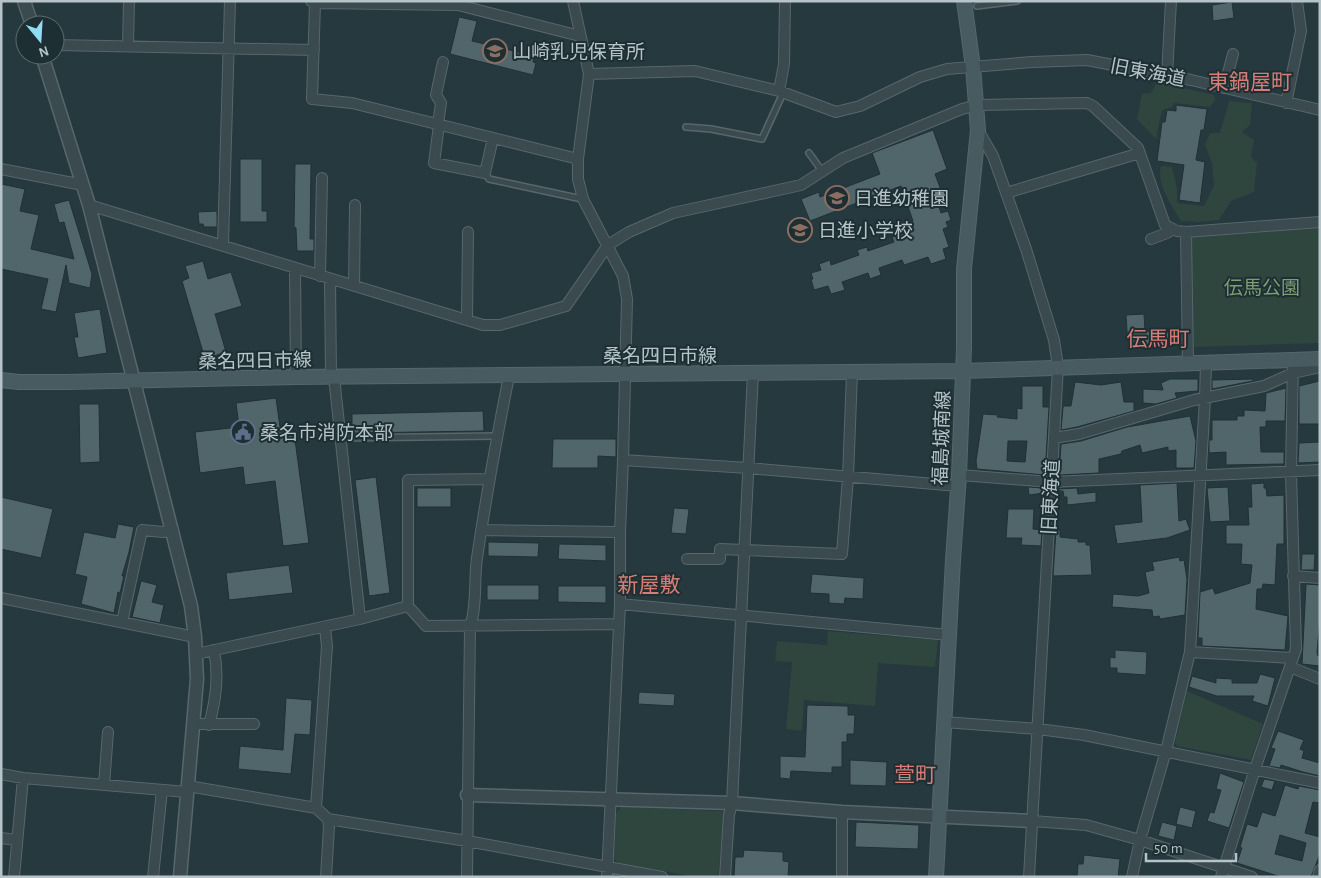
<svg xmlns="http://www.w3.org/2000/svg" width="1321" height="878" font-family="'Alegreya Sans','Noto Sans JP',sans-serif">
  <style>
    .green { fill: #2e463d }
    .building { fill: #51666b; stroke: #203135; fill-rule: evenodd }
    .lines { fill: none; stroke-linecap: round; stroke-linejoin: round }
    .service-casing { stroke: #57676c; stroke-width: 8 }
    .minor-casing { stroke: #57676c; stroke-width: 12 }
    .tertiary-casing { stroke: #57676c; stroke-width: 15 }
    .secondary-casing { stroke: #57676c; stroke-width: 16 }
    .service { stroke: #3a4a4e; stroke-width: 5 }
    .minor { stroke: #3a4a4e; stroke-width: 10 }
    .tertiary { stroke: #3a4a4e; stroke-width: 12 }
    .secondary { stroke: #485b61; stroke-width: 14 }
    .labels { text-anchor: middle; stroke-width: 4; stroke-linejoin: round; paint-order: stroke }
    .poi-label { font-size: 19px; fill: #b6c4c9; stroke: #1e2f33; text-anchor: start }
    .street-label { font-size: 19px; fill: #b6c4c9; stroke: #1e2f33 }
    .park-label { font-size: 19px; fill: #7b9e75; stroke: #1e2f33 }
    .quarter-label { font-size: 21px; fill: #d67d77; stroke: #1e2f33 }
  </style>
  <rect width="100%" height="100%" fill="#26393e"/>
  <path class="green" d="M1157,82L1214,95L1215,100L1210,107L1174,103L1172,107L1162,110L1156,139L1137,119L1142,94L1151,93Z
    M1229,101L1252,103L1250,125L1242,132L1254,140L1251,157L1257,163L1254,192L1231,201L1219,220L1199,222L1181,221C1172,206 1156,185 1161,166L1172,167L1177,188V203L1204,206L1214,185L1212,163L1205,145L1210,133H1220Z
    M1320,226V343L1192,347L1189,240L1193,235Z
    M828,631L938,640L935,667L878,663L875,706L804,700L802,731L786,729L792,662L775,661L777,641L827,645Z
    M1187,691L1263,724L1251,760L1177,746L1175,743Z
    M621,807L722,811L725,815L718,877H696L618,863L614,859L616,813Z"/>
  <path class="building" d="M1232,2L1234,18L1213,21L1212,5Z
    M459,17L477,21L472,41L535,56L533,62L536,63L533,75L450,54Z
    M1176,105L1207,109L1204,130H1201L1196,160L1205,162L1200,203L1179,200L1184,165L1157,161L1162,122H1165L1167,110L1176,111Z
    M933,130L947,169L935,174L941,190L934,192L941,213L948,211L951,220L946,222L948,227L943,229L949,247L943,249L946,259L931,264L928,257L904,265L902,260L879,268L881,275L870,279L868,273L842,282L845,290L831,294L828,286L814,290L811,279H813L811,273L821,270L819,264L830,260L831,265L859,255L857,250L867,247L868,251L894,242L892,237L914,230L911,222L913,221L901,186L810,221L801,199L819,192L820,197L880,174L872,153Z
    M240,159H262V211H267V222H240Z
    M295,164H311L310,239H314V251H297L296,228L294,227Z
    M1,184L25,189L20,211L39,215L31,249L74,259L64,222L59,223L54,204L69,200L92,274L90,288L69,283L66,265L56,312L41,309L48,279L1,269Z
    M217,211V227H204L203,224H199L198,212Z
    M203,261L208,279L231,272L242,306L215,314L226,352L205,359L182,281L189,278L185,266Z
    M100,309L107,353L78,358L74,337H78L74,313Z
    M1144,314L1145,331L1179,333L1180,344L1128,347L1126,315Z
    M1170,379H1198V391L1175,393L1177,398L1156,404L1143,403V389L1163,390L1161,383Z
    M1253,379V381L1212,389V380Z
    M1320,381V424H1299V386Z
    M1075,382L1101,385L1121,382L1124,402H1134V411L1077,427L1061,430L1063,407L1064,406H1071Z
    M1022,386H1043V407H1049L1045,475L977,469L976,461L983,414L998,415L997,417L1017,419V408L1022,409ZM1008,441H1027L1025,462L1007,461Z
    M1286,388L1285,421H1266V427H1260L1261,452H1284V464L1226,465V452L1209,453V440H1212V420H1237V416H1244V410L1265,411L1266,393Z
    M276,398L280,427L293,425L309,543L283,546L275,481L245,485L243,467L200,473L195,432L239,427L236,403Z
    M79,404H99L100,462L80,463Z
    M483,411L484,431L352,433V414Z
    M1190,416L1196,441L1194,468H1176V450L1168,451V447L1142,453L1140,445L1122,451L1121,454L1099,459V473L1059,475L1061,444L1081,441L1127,427Z
    M553,439H616V457L598,456V468H552Z
    M1320,442V462L1298,463L1299,443Z
    M376,477L390,593L369,596L355,480Z
    M1177,483L1179,521L1186,519L1190,530L1167,538L1117,544L1114,525L1142,522L1140,485Z
    M1264,483V488H1266L1267,496L1284,495V544H1277L1275,585L1263,584L1262,589H1257L1256,609L1288,616L1285,650L1202,646V638H1198L1200,592L1213,588L1215,594L1250,583L1252,565L1241,564L1242,544H1226V525H1249L1248,507H1252L1251,484Z
    M1028,487L1044,488V493L1029,495Z
    M1228,487L1230,521L1210,522L1207,488Z
    M417,488H451V507H417Z
    M1077,488L1078,494L1096,492V502L1067,505V497H1064L1063,491H1060L1058,489Z
    M1,497L53,509L41,558L1,549Z
    M674,508L689,509L686,534L671,533Z
    M1008,509H1034L1033,529L1042,530L1041,546L1021,545L1022,538H1006Z
    M118,524L134,527L129,552L122,576H124L120,593L118,592L114,613L81,604L87,577L75,574L84,532L115,538Z
    M1056,530H1060V537L1078,539V542H1086V545H1090L1092,575L1053,576Z
    M488,542L539,543L538,557L488,556Z
    M559,544L606,545V561L558,559Z
    M1302,554H1315L1314,570H1301Z
    M1179,557L1180,561L1184,560L1187,579L1185,615L1160,619L1159,616L1153,617L1152,610L1112,607L1113,594L1138,596L1149,593L1145,572L1154,570L1152,562Z
    M289,565L293,593L229,600L226,573Z
    M812,574L864,578L863,599L845,598L844,604L829,603V594L810,593Z
    M141,581L157,585L152,602L164,605L160,623L132,617Z
    M1306,584L1320,585V619L1317,652L1318,656H1320V666L1302,664Z
    M487,585H539V600H487Z
    M558,586H606V603L558,602Z
    M1115,650L1147,652L1146,675L1117,673V668H1110V657L1115,658Z
    M1260,674L1275,678L1268,706L1252,701L1254,696H1217L1189,687L1192,676L1216,683V678L1232,679V683H1257Z
    M639,692L675,694L674,706L638,704Z
    M286,698L312,700L310,735L295,734L291,774L238,769L240,746L283,750Z
    M807,705L848,706V715H855L854,734H847V742H842V767H832V773L791,771L790,779L780,778V756L805,757Z
    M1278,731L1304,740L1300,749L1304,751L1302,758L1320,763V776L1303,772L1281,765L1280,768L1269,766L1275,749L1271,748Z
    M850,760L887,762L886,786L850,785Z
    M1220,773L1244,782L1229,828L1207,821L1210,812L1214,813L1221,790L1216,789Z
    M1264,779L1275,781L1272,790L1261,787Z
    M1285,785L1298,789L1299,786L1320,790V803L1313,802L1305,833L1320,837V854L1311,877H1281L1237,863L1242,848L1240,847L1247,824L1257,827L1262,812L1275,816ZM1280,835L1306,843L1302,861L1275,854Z
    M1180,807L1196,811L1192,828L1176,824Z
    M856,822L919,825L918,849L855,847Z
    M1162,822L1177,826L1174,840L1158,836Z
    M744,850L783,852V861L789,862L788,877H734L735,857H743Z
    M1084,855L1120,859L1118,877H1077L1078,864H1083Z"/>
  <g class="lines">
    <defs>
      <path id="service" d="M977,6L1017,1
        M686,127L711,129L762,139L783,93
        M809,153L822,171
        M485,173L489,179L582,199
        M341,438L497,436"/>
      <path id="minor" d="M311,1L315,3L312,99L352,103L578,159
        M573,1L589,74L578,159V179L583,199L623,276L627,299L623,460L620,532V604L607,877
        M315,3L458,5L580,36
        M55,45L314,50
        M128,46L129,1
        M589,74L695,71L779,91L836,112L860,106L920,77L947,69L1032,62L1087,60L1191,80L1320,110
        M1167,75L1171,1
        M1224,88L1233,54
        M779,91L784,64L785,1
        M1286,103L1301,31L1297,1
        M438,124L441,103L436,95L443,62
        M439,125L434,163L485,173L493,138
        M978,130L993,156L1026,249L1054,340L1058,367L1029,877
        M1,169L83,185
        M1006,193L1140,153
        M89,205C221,244 352,285 483,325H500L566,306L608,245L629,232L673,213L801,185L843,158L962,109L977,105L1087,103L1093,106L1138,148L1165,225L1177,231L1186,232L1320,222
        M1186,232L1188,363
        M1151,239L1167,233L1173,229
        M223,244L230,1
        M295,268L296,377
        M320,276L322,178
        M330,279L331,377
        M354,286L355,205
        M467,320L468,232
        M1054,438L1079,434L1194,400L1264,386L1293,373L1320,367
        M623,460L748,468L958,486
        M959,475L1051,482L1320,470
        M481,530L620,532
        M687,559H720V549L842,554L848,477L852,373
        M1293,576L1320,578
        M1,598L195,637
        M620,604L949,635
        M408,606L426,626L619,624
        M360,619L408,606V480L489,479
        M122,622L142,530L163,532L173,530
        M1190,652L1292,658
        M196,654L360,619L334,377
        M1290,667L1320,679
        M944,722L1038,729L1084,735L1320,783
        M194,724H254
        M209,725C216,699 219,676 214,650
        M1,774L23,778L187,792
        M104,785L108,732
        M188,786L316,808L328,819L329,827L326,877
        M316,808L327,646L325,628
        M842,812V877
        M328,819L467,841L662,877
        M1032,821L1086,825L1140,840L1252,877
        M1,838L16,840
        M14,877L23,778
        M153,877L162,790
        M467,877L470,626C477,609 474,577 477,558C486,497 497,436 509,376
        M725,877L729,815L732,803L753,373
        M1132,877L1140,840L1166,751L1190,652L1205,399L1206,363
        M1221,877L1255,769L1296,649L1291,473L1293,360
        M1318,877L1320,870"/>
      <path id="tertiary" d="M24,1L32,25
        M42,55L89,205L191,606L195,637L197,679L180,877
        M467,795L732,803L842,812L1032,821"/>
      <path id="secondary" d="M1,380L19,382H67L296,377L963,371L1320,359
        M936,877L953,560L959,475L964,348V269L978,130L973,67L964,1"/>
    </defs>
    <use href="#service" class="service-casing"/>
    <use href="#minor" class="minor-casing"/>
    <use href="#tertiary" class="tertiary-casing"/>
    <use href="#secondary" class="secondary-casing"/>
    <use href="#service" class="service"/>
    <use href="#minor" class="minor"/>
    <use href="#tertiary" class="tertiary"/>
    <use href="#secondary" class="secondary"/>
  </g>
  <defs>
    <symbol id="school-ring" viewBox="-11 -11 22 22"><circle r="9.5" fill="#1e2f33" stroke="#8d6e63" stroke-width="1.5"/><path d="M0-5L7-2L0 1L-7-2ZM-4 1L0 2.5L4 1V4Q0 6-4 4Z" fill="#8d6e63"/></symbol>
    <symbol id="civic-ring" viewBox="-11 -11 22 22"><circle r="9.5" fill="#1e2f33" stroke="#5c6f8a" stroke-width="1.5"/><path d="M-.6-6.5H3V-4.5H.6V-3L4-1V1h2V6H-6V1h2V-1L-.6-3ZM-1.2 2.5V6h2.4V2.5Z" fill="#5c6f8a"/></symbol>
  </defs>
  <g fill-rule="evenodd">
    <use href="#school-ring" x="481" y="37" width="28" height="28"/>
    <use href="#school-ring" x="823" y="184" width="28" height="28"/>
    <use href="#school-ring" x="786" y="216" width="28" height="28"/>
    <use href="#civic-ring" x="229" y="418" width="28" height="28"/>
  </g>
  <g class="labels">
    <g class="poi-label">
      <text x="512" y="58">山崎乳児保育所</text>
      <text x="854" y="205">日進幼稚園</text>
      <text x="818" y="237">日進小学校</text>
      <text x="260" y="439">桑名市消防本部</text>
    </g>
    <g class="street-label">
      <text transform="translate(1148 72) rotate(11)" y="7">旧東海道</text>
      <text x="660" y="362">桑名四日市線</text>
      <text transform="translate(255 360) rotate(-1)" y="7">桑名四日市線</text>
      <text transform="translate(941 438) rotate(-88)" y="7">福島城南線</text>
      <text transform="translate(1050 497) rotate(-87)" y="7">旧東海道</text>
    </g>
    <g class="park-label">
      <text x="1262" y="294">伝馬公園</text>
    </g>
    <g class="quarter-label">
      <text x="1250" y="89">東鍋屋町</text>
      <text x="1158" y="346">伝馬町</text>
      <text x="649" y="592">新屋敷</text>
      <text x="915" y="782">萱町</text>
    </g>
  </g>
  <rect width="1321" height="878" fill="none" stroke="#b6c4c9" stroke-width="5"/>
  <g transform="translate(40 40) rotate(162)"><circle r="24" fill="#1e2f33" stroke="#5b6b6f"/>
  <path d="M0-4L9 19L0 12L-9 19Z" fill="#90dcf4"/>
  <text y="-8" font-size="14" font-weight="bold" text-anchor="middle" fill="#b6c4c9">N</text>
  </g>
  <path d="M1146 853v8h90v-8" fill="none" stroke="#b6c4c9" stroke-width="2.5"/>
  <text x="1154" y="853" font-size="15" fill="#b6c4c9" stroke="#1e2f33" stroke-width="4" paint-order="stroke">50 m</text>
</svg>
